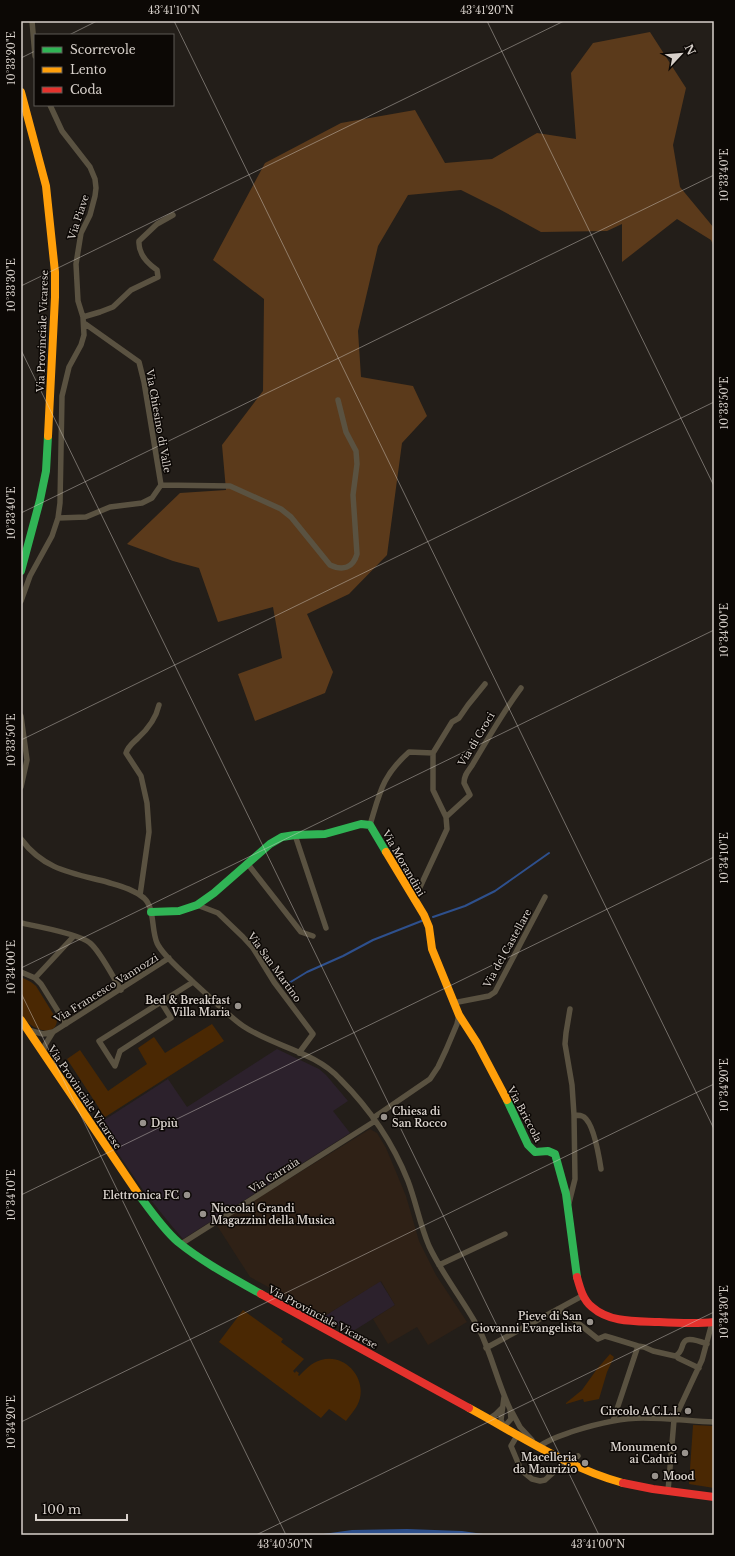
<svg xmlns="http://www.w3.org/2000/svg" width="735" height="1556" font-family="'Libre Baskerville',serif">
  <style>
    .commercial { fill: #2c212c }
    .built { fill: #2f2116 }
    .green { fill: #4a2803 }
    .forest { fill: #5b3a1b }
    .water { fill: #2e508d }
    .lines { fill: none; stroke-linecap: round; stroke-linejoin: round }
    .stream { stroke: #2e508d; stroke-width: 2 }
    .street { stroke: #5a5241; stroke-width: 5.5 }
    .fast { stroke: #30b455; stroke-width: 8 }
    .slow { stroke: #ff9f0a; stroke-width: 8 }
    .jam { stroke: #e5322d; stroke-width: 8 }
    .ticks { fill: none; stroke: #d7d0ca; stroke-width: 1; stroke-opacity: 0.45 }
    .poi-dot { fill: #98928c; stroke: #0c0805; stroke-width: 1.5 }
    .labels { text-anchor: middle; stroke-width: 3; stroke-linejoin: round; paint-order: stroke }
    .street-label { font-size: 10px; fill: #d7d0ca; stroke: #0c0805 }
    .poi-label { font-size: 10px; font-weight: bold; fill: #d7d0ca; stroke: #0c0805; text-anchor: end }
    .neatline { fill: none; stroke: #d7d0ca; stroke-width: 1.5 }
    .ticks-label { font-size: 10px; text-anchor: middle; fill: #d7d0ca }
  </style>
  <rect width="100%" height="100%" fill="#231e19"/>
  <path class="commercial" d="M277,1049L319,1069L326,1075L348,1101L333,1111L350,1133L183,1239L171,1225L145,1193L98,1124L168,1079L187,1107Z
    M380,1281L395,1305L350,1333L323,1317Z"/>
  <path class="built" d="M370,1129L377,1133L386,1148L406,1196L419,1241L436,1275L467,1322L428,1345L417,1327L388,1344L373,1319L395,1305L381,1281L323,1317L250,1277L216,1224Z"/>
  <path class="green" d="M21,977L31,982L36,986L57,1020C56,1041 24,1027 21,1012C19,1001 21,988 21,977Z
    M212,1024L224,1041L99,1121L95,1116L99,1108L67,1059L80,1050L108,1091L147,1064L138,1048L154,1037L165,1053Z
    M243,1310L283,1339L281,1342L304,1359L293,1371L295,1373L296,1371L299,1373L298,1375L299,1376C306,1369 311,1363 321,1360C343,1353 365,1375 360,1398C358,1407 351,1414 346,1421L329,1409L321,1418L219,1342Z
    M610,1354L614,1357L607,1372L599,1399L584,1402L583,1399L566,1404V1403L582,1390L597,1369Z
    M693,1425L714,1426V1488L689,1484Z"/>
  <path class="forest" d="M650,32L686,88L673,145L680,187L714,228V247L711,240L677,219L622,262V224L607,231L541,232L499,209L461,190L408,195L378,246L358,331L361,377L413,386L427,416L402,443L387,555L349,594L307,614L333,672L325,693L255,721L238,674L282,658L273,607L218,622L199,568L173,561L127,544L180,493L226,490L222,445L263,391L264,299L213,260L265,163L341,123L415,110L445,163L492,159L537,133L576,139L571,73L593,43Z"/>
  <path class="water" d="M407,1529L462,1531L490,1535H316L352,1530Z"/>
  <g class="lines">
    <path class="stream" d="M433,917L465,906L495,891L549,853
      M289,983L307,972L343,956L373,940L424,920"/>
    <path class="street" d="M32,21L35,56
      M83,317L100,312L113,307L131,290L158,277L157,270C147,263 138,254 139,241L157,224L173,215
      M161,485L230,486L281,509L291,517L330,565C343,571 353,568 357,554L353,495L357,464L356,451L346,432L338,400
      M58,518L86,517L110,507L142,503L152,498L161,485L144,382L139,362L84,323
      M21,601L30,576L52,536L58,518L60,503L62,396L69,367L81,345L84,335L83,317L78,301L76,264L81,233L90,215L95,196L96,188L95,179L90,167L62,131L50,105
      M21,716L27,760L21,787
      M446,817L470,795L464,783C464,773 470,770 474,762C489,737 503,712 521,688
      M370,825C380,792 382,776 409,752L433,753
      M295,835L326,928
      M21,839C44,870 72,873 107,882C120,886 133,889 144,898C155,908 151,929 157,943C163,956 182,971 192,981C207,994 227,1015 243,1026C274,1047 314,1051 340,1079C369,1108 393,1143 408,1181C416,1202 420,1225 429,1246C443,1276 465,1302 480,1331C492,1356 498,1384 510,1409L511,1419L504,1427L501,1420L504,1397
      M247,863L301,932L313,936
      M140,895L149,832L148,817L147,803L141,776L126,753C128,746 134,742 138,738C148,729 156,718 159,705
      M414,900L447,829L446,817L433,790V753L452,722L459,718L468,705L485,684
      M197,905L218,913L243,937L253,948L274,982L313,1034L299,1053
      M21,923C36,926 80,934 90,943C100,951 113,977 121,990
      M21,972L35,978L41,984L66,1024
      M35,978L74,936
      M161,1002L171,1018L120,1051L115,1066L99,1041L193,982
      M453,1003L489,996L495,992L545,897
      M570,1009L566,1033L565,1044L572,1085L574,1115
      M28,1030L43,1034L53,1032L169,958
      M43,1053L45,1045L53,1032
      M373,1118L430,1079L438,1067L446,1050L457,1024L459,1015
      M569,1203L575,1179L574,1115C578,1115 581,1115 584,1117C594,1124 599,1156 601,1169
      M181,1244L375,1121
      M439,1265L505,1234
      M558,1309L573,1319L598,1339L605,1336L612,1338L638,1346L644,1347L653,1351L675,1356C689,1350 673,1331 707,1344
      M486,1348L582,1296
      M678,1358L699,1368
      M512,1412L520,1427L532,1440
      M489,1419L496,1414L502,1408
      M613,1421L638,1346
      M518,1434L511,1446L521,1470L532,1479L540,1481L545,1480L566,1461
      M540,1446C550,1438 563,1435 574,1431C596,1424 620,1418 643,1418C667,1418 691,1421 714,1422
      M569,1463L578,1456
      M668,1491L674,1420L702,1360L712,1323"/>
    <path class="fast" d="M21,571L40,500L46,471L48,436
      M151,912L179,911L197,905L214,893L270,844L282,837L295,835L325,834L361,824L370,825L386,852
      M507,1100L528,1145L535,1152L548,1151L555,1154L566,1194L577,1277
      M139,1195C150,1210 164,1230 178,1242C204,1263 233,1278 261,1294"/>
    <path class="slow" d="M21,92L46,186L55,272V297L48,436
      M386,852L424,915L429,927L432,949L459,1015L477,1043L507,1100
      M21,1020L139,1195
      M469,1408C519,1435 568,1468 623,1483"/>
    <path class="jam" d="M577,1277C580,1288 583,1300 592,1307C610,1323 636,1321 659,1322C677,1323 696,1324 714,1322
      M261,1294L469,1408
      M623,1483L653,1489L714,1497"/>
  </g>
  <path class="ticks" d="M174,21L714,1129M487,21L714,486M69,35L97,21M21,58L35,51M21,286L564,21M21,350L599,1535M21,513L714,175M21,740L714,402M21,968L714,630M21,993L286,1535M21,1195L714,857M21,1422L714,1084M256,1535L714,1312"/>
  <g class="poi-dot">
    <circle cx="238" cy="1006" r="4"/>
    <circle cx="384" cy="1117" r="4"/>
    <circle cx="143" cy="1123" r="4"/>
    <circle cx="187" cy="1195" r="4"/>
    <circle cx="203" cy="1214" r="4"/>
    <circle cx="590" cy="1322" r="4"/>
    <circle cx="688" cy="1411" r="4"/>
    <circle cx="685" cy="1453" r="4"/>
    <circle cx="585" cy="1463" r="4"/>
    <circle cx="655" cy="1476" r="4"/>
  </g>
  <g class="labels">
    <g class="street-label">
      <text transform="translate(78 217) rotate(-72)" y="4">Via Piave</text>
      <text transform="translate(42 331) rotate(-88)" y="4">Via Provinciale Vicarese</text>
      <text transform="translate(159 421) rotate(80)" y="4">Via Chiesino di Valle</text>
      <text transform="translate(476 739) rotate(-59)" y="4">Via di Croci</text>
      <text transform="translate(404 863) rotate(60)" y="4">Via Morandini</text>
      <text transform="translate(507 948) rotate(-61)" y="4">Via del Castellare</text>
      <text transform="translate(275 967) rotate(54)" y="4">Via San Martino</text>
      <text transform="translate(106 988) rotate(-32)" y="4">Via Francesco Vannozzi</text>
      <text transform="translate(85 1097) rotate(56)" y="4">Via Provinciale Vicarese</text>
      <text transform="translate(525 1114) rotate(62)" y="4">Via Briccola</text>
      <text transform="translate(274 1175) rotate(-32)" y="4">Via Carraia</text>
      <text transform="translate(323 1317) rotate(28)" y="4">Via Provinciale Vicarese</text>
    </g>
    <g class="poi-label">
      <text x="230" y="1004">Bed &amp; Breakfast<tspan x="230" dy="12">Villa Maria</tspan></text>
      <text x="392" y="1115" text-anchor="start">Chiesa di<tspan x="392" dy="12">San Rocco</tspan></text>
      <text x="151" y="1127" text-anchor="start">Dpiù</text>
      <text x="179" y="1199">Elettronica FC</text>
      <text x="211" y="1212" text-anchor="start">Niccolai Grandi<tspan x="211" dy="12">Magazzini della Musica</tspan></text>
      <text x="582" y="1320">Pieve di San<tspan x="582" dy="12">Giovanni Evangelista</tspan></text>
      <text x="680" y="1415">Circolo A.C.L.I.</text>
      <text x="677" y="1451">Monumento<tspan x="677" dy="12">ai Caduti</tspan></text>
      <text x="577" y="1461">Macelleria<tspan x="577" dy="12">da Maurizio</tspan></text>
      <text x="663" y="1480" text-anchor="start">Mood</text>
    </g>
  </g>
  <rect width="735" height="1556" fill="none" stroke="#0c0805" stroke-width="44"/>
  <rect x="34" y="34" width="140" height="72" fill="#0c0805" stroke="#5d5854"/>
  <rect x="42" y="47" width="20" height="6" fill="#30b455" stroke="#5d5854"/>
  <text x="70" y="54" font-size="12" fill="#d7d0ca">Scorrevole</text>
  <rect x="42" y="67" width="20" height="6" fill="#ff9f0a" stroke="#5d5854"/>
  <text x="70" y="74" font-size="12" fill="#d7d0ca">Lento</text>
  <rect x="42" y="87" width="20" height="6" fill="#e5322d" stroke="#5d5854"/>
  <text x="70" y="94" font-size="12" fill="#d7d0ca">Coda</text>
  <g transform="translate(681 54) rotate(64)" stroke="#0c0805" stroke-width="3" paint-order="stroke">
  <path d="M0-3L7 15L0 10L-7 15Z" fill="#d7d0ca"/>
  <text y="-6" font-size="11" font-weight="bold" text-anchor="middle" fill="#d7d0ca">N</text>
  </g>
  <path d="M36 1514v6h91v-6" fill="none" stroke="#d7d0ca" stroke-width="2"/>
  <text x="42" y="1514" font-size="12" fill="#d7d0ca" stroke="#0c0805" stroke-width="3" paint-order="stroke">100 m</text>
  <rect x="22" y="22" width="691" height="1512" class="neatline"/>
  <g class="ticks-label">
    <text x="174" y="14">43°41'10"N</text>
    <text x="487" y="14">43°41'20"N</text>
    <text transform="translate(11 58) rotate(-90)" y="4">10°33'20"E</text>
    <text transform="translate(724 175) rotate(-90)" y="4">10°33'40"E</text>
    <text transform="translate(11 285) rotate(-90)" y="4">10°33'30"E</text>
    <text transform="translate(724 403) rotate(-90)" y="4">10°33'50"E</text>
    <text transform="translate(11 513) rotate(-90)" y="4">10°33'40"E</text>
    <text transform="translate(724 630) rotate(-90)" y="4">10°34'00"E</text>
    <text transform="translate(11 740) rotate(-90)" y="4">10°33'50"E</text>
    <text transform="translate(724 858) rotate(-90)" y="4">10°34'10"E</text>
    <text transform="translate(11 967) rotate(-90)" y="4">10°34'00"E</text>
    <text transform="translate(724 1085) rotate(-90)" y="4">10°34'20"E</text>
    <text transform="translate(11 1195) rotate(-90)" y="4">10°34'10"E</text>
    <text transform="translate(724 1312) rotate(-90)" y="4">10°34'30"E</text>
    <text transform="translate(11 1422) rotate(-90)" y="4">10°34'20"E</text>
    <text x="285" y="1548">43°40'50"N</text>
    <text x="598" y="1548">43°41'00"N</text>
  </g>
</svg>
